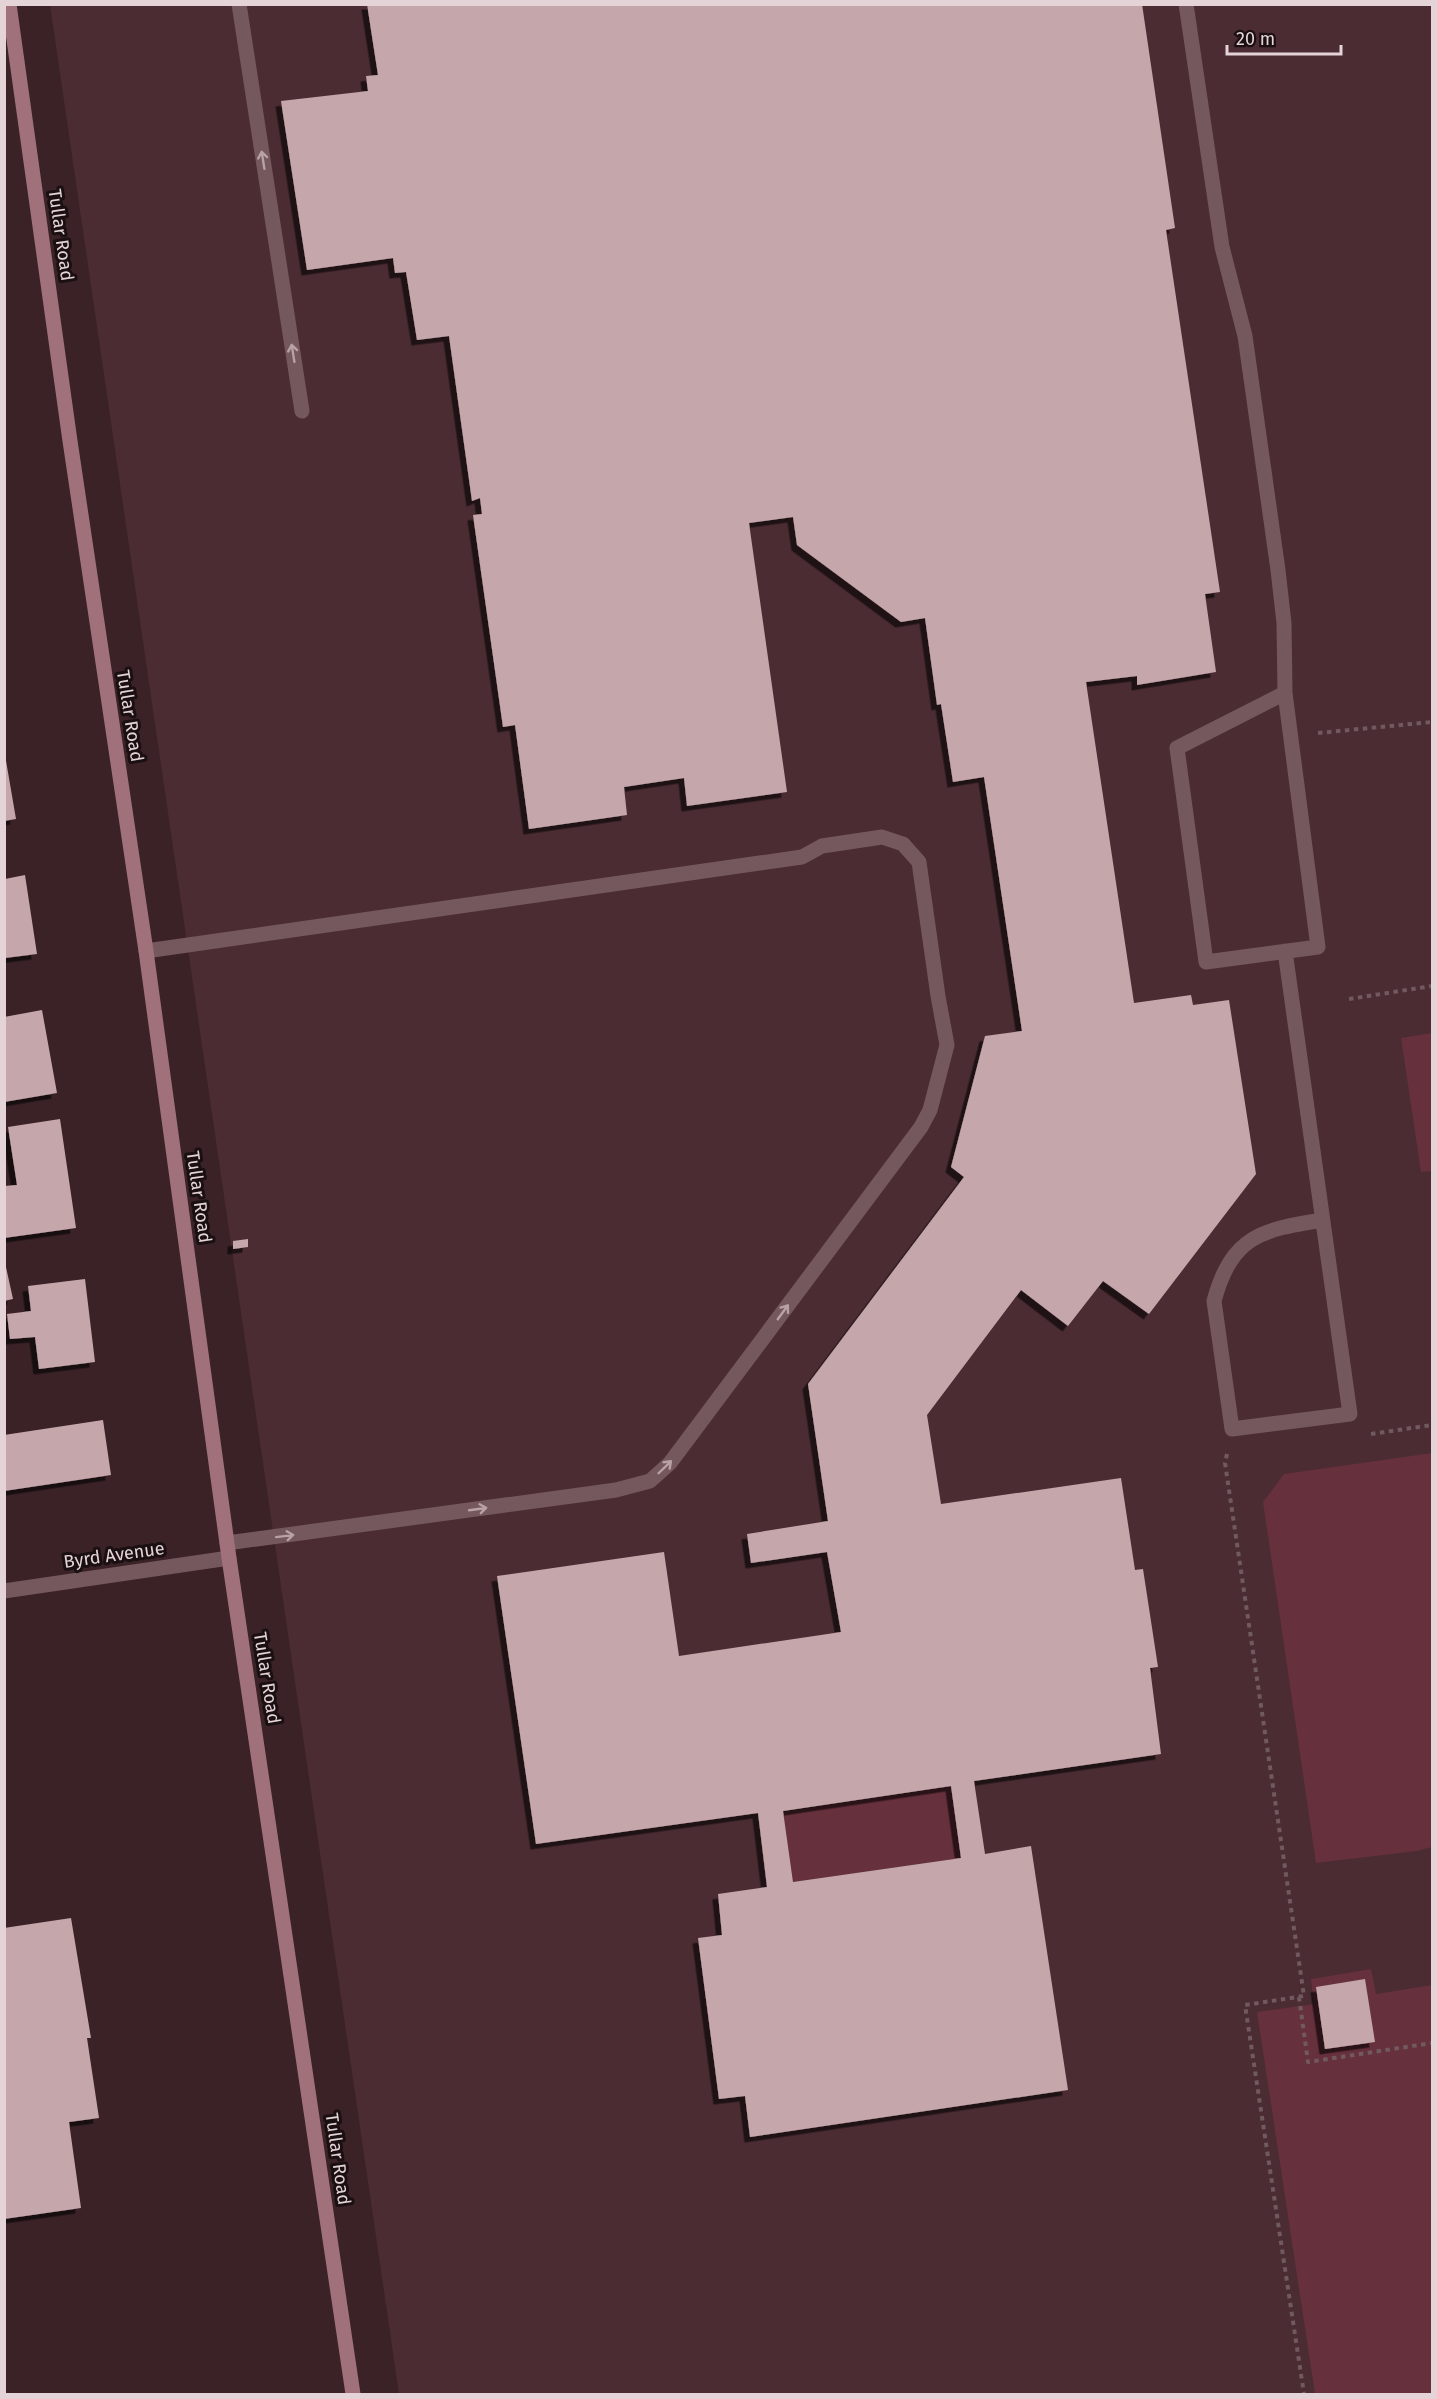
<svg xmlns="http://www.w3.org/2000/svg" width="1437" height="2399" font-family="'Fira Sans',sans-serif">
  <style>
    .built { fill: #4a2c32 }
    .green { fill: #66303c }
    .building { fill: #c5a7ab; fill-rule: evenodd; filter: url(#shadow) }
    .lines { fill: none; stroke-linecap: round; stroke-linejoin: round }
    .path { stroke: #705a5f; stroke-width: 4; stroke-dasharray: 4.5 4.5; stroke-linecap: butt }
    .service { stroke: #75585d; stroke-width: 15 }
    .minor { stroke: #75585d; stroke-width: 15 }
    .secondary { stroke: #a0717a; stroke-width: 15 }
    .oneway { stroke: #b8a2a6 }
    .labels { text-anchor: middle; stroke-width: 6; stroke-linejoin: round; paint-order: stroke }
    .street-label { font-size: 18px; fill: #e5d4d7; stroke: #1a0f11 }
  </style>
  <defs>
    <filter id="shadow"><feDropShadow dx="-5.5" dy="5.5" stdDeviation="0" flood-color="#0009"/></filter>
  </defs>
  <rect width="100%" height="100%" fill="#3a2227"/>
  <path class="built" d="M50,5H1432V2394H399Z"/>
  <path class="green" d="M1432,1033V1171L1421,1172L1401,1038Z
    M1432,1453V1847L1417,1851L1316,1863L1263,1502L1284,1474Z
    M951,1786L961,1858L793,1882L783,1812Z
    M1371,1969L1376,1994L1432,1985V2394H1315L1257,2012L1314,2004L1311,1979Z"/>
  <path class="building" d="M367,4H1142L1175,228L1166,230L1220,592L1205,594L1216,672L1137,685V676L1086,682L1134,1003L1191,995L1193,1005L1229,1000L1256,1174L1149,1314L1103,1281L1068,1326L1021,1290L927,1415L941,1504L1121,1478L1135,1570L1143,1569L1158,1667L1150,1668L1161,1754L974,1781L985,1854L1031,1846L1068,2090L750,2137L745,2096L719,2099L698,1938L722,1935L718,1894L767,1887L758,1813L536,1844L497,1576L664,1552L679,1656L841,1632L827,1552L751,1563L747,1534L828,1521L808,1384L964,1177L951,1167L985,1036L1022,1031L984,777L953,782L941,704L937,705L925,618L901,622L797,545L793,517L749,523L787,792L687,806L684,778L624,787L627,815L529,829L515,725L503,727L473,515L482,514L480,498L472,501L449,336L417,340L406,272L395,273L393,258L307,270L281,101L368,91L366,76L378,75ZM951,1786L961,1858L793,1882L783,1811Z
    M4,749L16,819L4,821Z
    M25,875L37,954L5,958V879Z
    M42,1010L57,1093L4,1102V1017Z
    M60,1119L76,1228L4,1238V1186L17,1185L8,1127Z
    M248,1239V1247L233,1249V1241Z
    M4,1258L13,1299L4,1301Z
    M85,1279L95,1362L39,1369L35,1337L10,1339L7,1314L31,1311L28,1286Z
    M103,1420L111,1475L4,1491V1435Z
    M71,1918L91,2038H87L99,2118L69,2122L81,2208L4,2219V1928Z
    M1365,1979L1375,2042L1325,2049L1316,1987Z"/>
  <g class="lines">
    <path class="path" d="M1318,733L1432,722
      M1349,999L1432,986
      M1371,1434L1432,1425
      M1227,1454L1225,1463L1304,1996L1245,2005L1304,2394
      M1299,1997L1308,2062L1432,2043"/>
    <path class="service" d="M239,4L302,411
      M1186,4L1222,247L1245,336L1278,570L1284,623L1285,693L1318,947L1206,962L1177,748L1285,693
      M146,951L802,857L822,846L882,837L903,844L919,862L938,996L947,1045L930,1110L921,1127L670,1463L650,1481L616,1490L227,1543
      M1285,951L1350,1414L1232,1429L1214,1301C1232,1235 1262,1230 1322,1220"/>
    <path class="minor" d="M4,1591L229,1558"/>
    <path class="secondary" d="M9,4L70,441L146,951L229,1558L353,2394"/>
  </g>
  <defs><path id="oneway-shaft" d="M-6 0H5M1.5-3L5.5 0L1.5 3" fill="none" stroke-width="1.6" stroke-linecap="round" stroke-linejoin="round" transform="scale(1.5)"/></defs>
  <g class="oneway">
    <use href="#oneway-shaft" transform="translate(263 160) rotate(-99)"/>
    <use href="#oneway-shaft" transform="translate(293 353) rotate(-99)"/>
    <use href="#oneway-shaft" transform="translate(783 1312) rotate(-54)"/>
    <use href="#oneway-shaft" transform="translate(665 1467) rotate(-44)"/>
    <use href="#oneway-shaft" transform="translate(478 1509) rotate(-8)"/>
    <use href="#oneway-shaft" transform="translate(285 1536) rotate(-7)"/>
  </g>
  <g class="labels">
    <g class="street-label">
      <text transform="translate(61 235) rotate(82)" y="6">Tullar Road</text>
      <text transform="translate(130 716) rotate(81)" y="6">Tullar Road</text>
      <text transform="translate(199 1197) rotate(82)" y="6">Tullar Road</text>
      <text transform="translate(114 1555) rotate(-8)" y="6">Byrd Avenue</text>
      <text transform="translate(267 1678) rotate(81)" y="6">Tullar Road</text>
      <text transform="translate(338 2159) rotate(82)" y="6">Tullar Road</text>
    </g>
  </g>
  <rect width="1437" height="2399" fill="none" stroke="#e5d4d7" stroke-width="12"/>
  <path d="M1227 45v9h114v-9" fill="none" stroke="#e5d4d7" stroke-width="3"/>
  <text x="1236" y="45" font-size="18" fill="#e5d4d7" stroke="#1a0f11" stroke-width="4.5" paint-order="stroke">20 m</text>
</svg>
